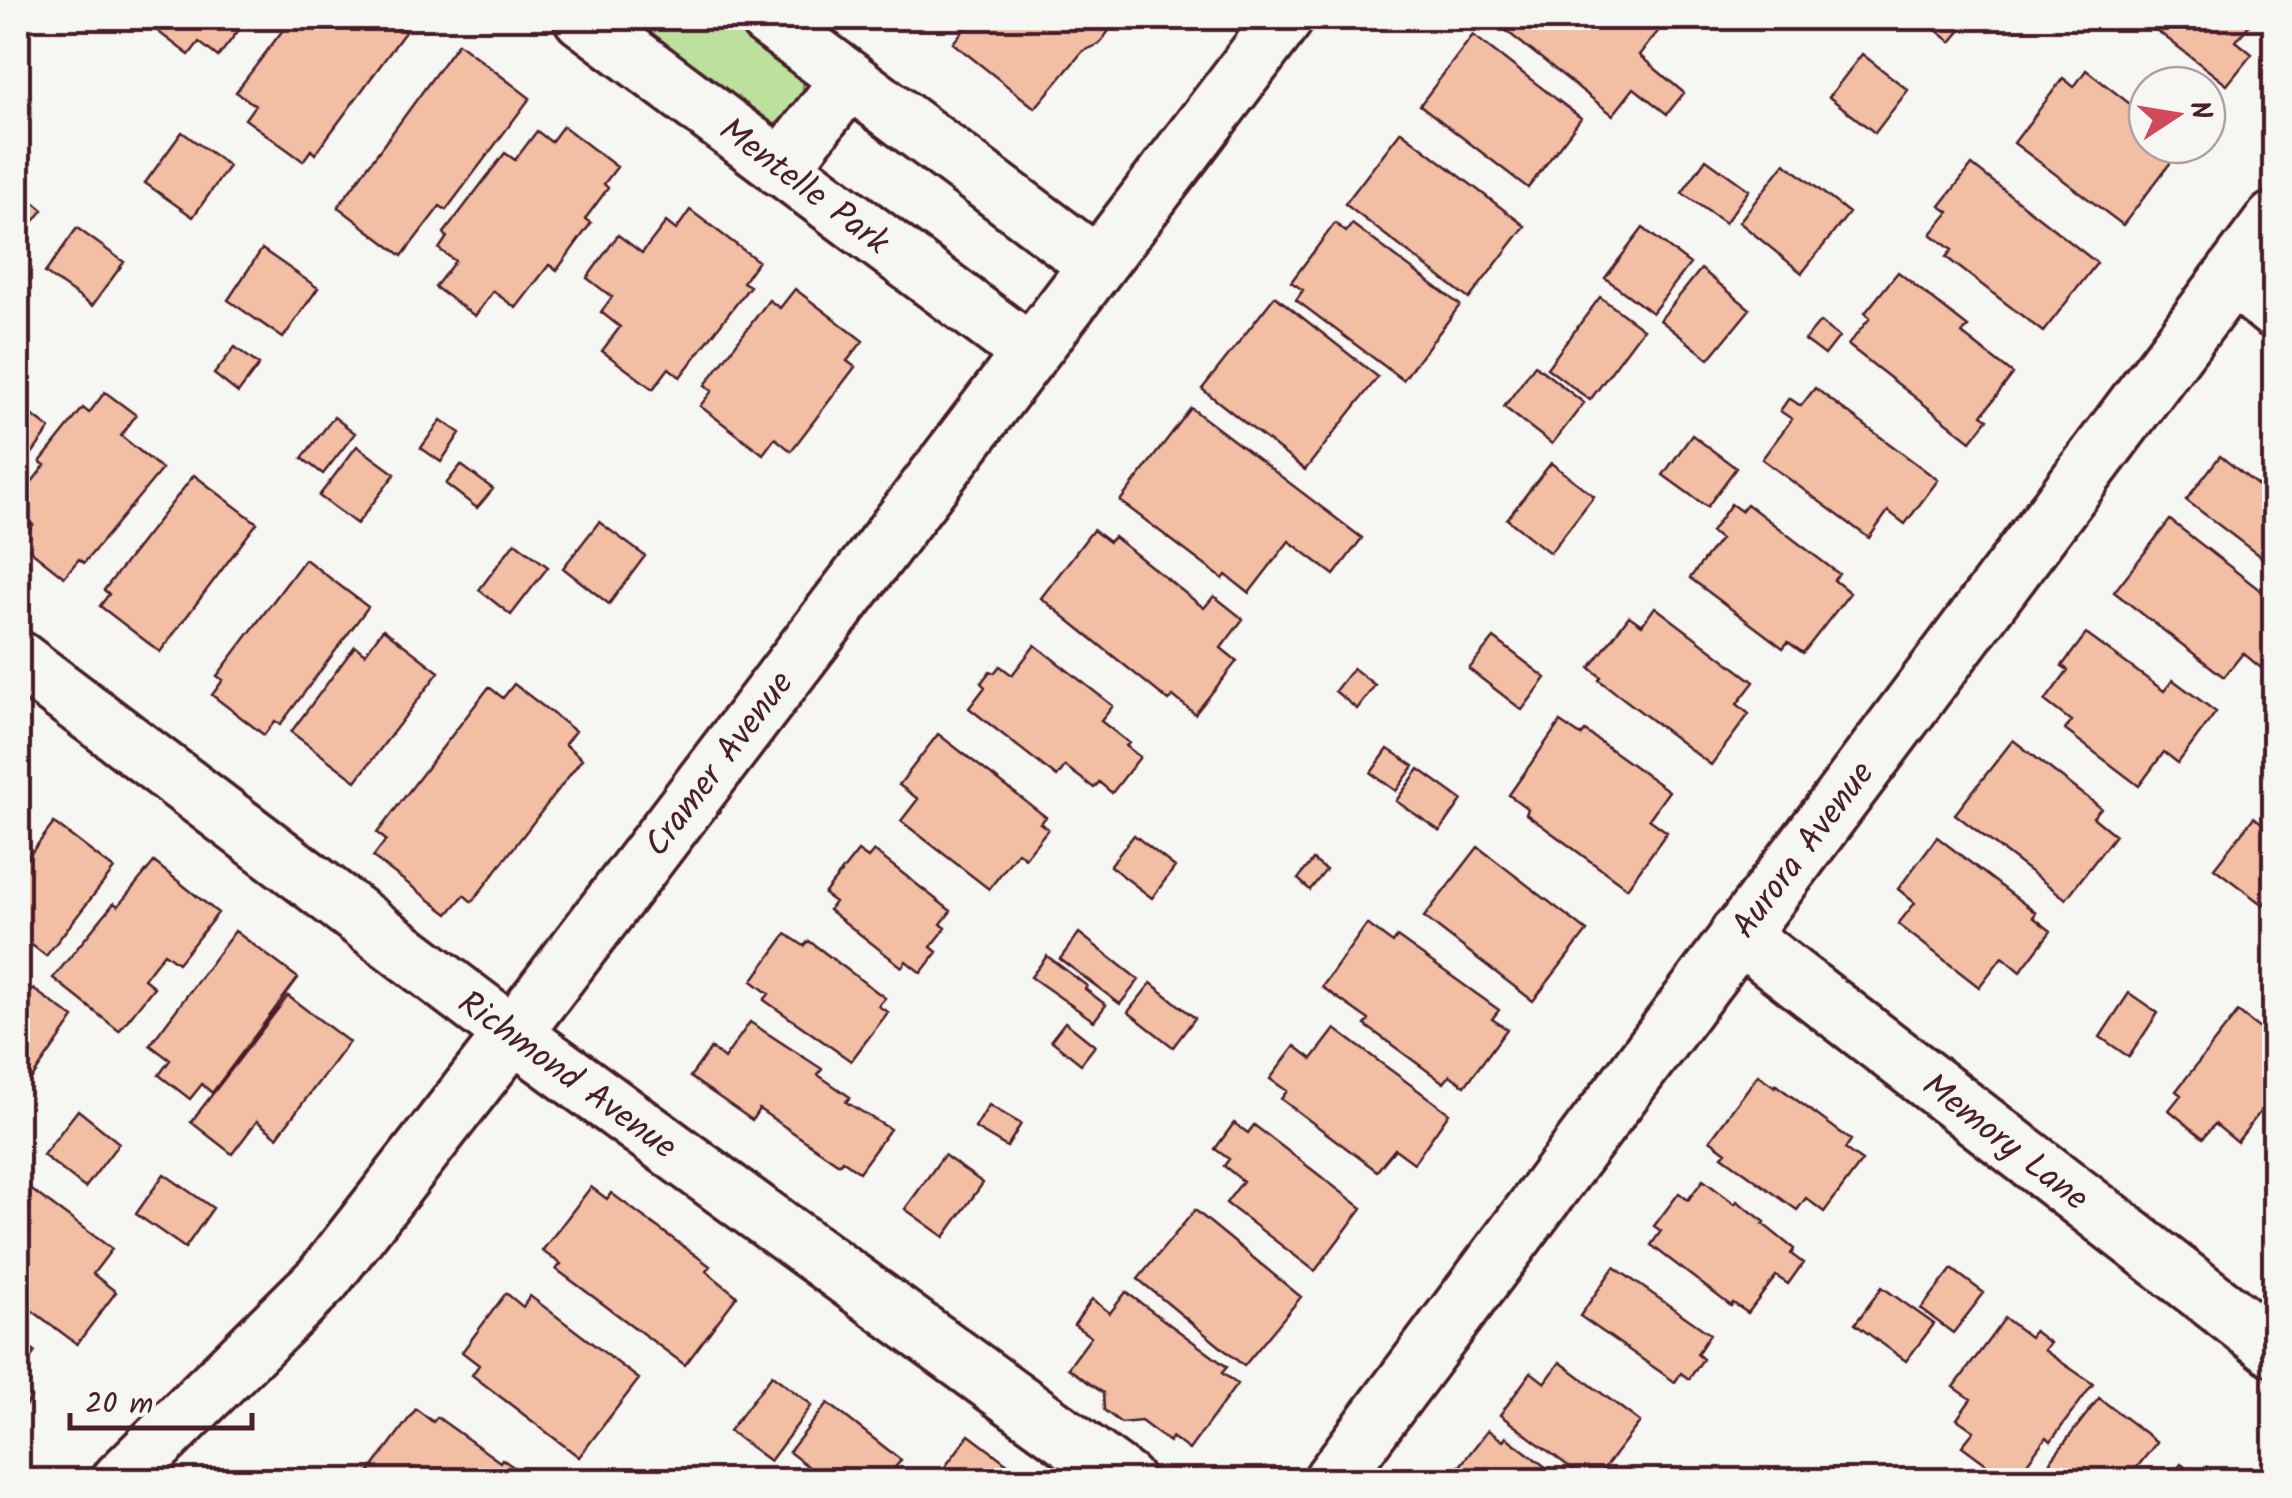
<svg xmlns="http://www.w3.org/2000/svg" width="2292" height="1498" font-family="Kalam,sans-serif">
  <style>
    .green { fill: #bbe19c; stroke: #828064; stroke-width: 2.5 }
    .building { fill: #f2bfa4; stroke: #4a1f2b; stroke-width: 2.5 }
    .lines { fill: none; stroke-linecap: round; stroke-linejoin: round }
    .minor-casing { stroke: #4a1f2b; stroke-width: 62 }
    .minor { stroke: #f6f6f2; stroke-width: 55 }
    .labels { text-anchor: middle; stroke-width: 8; stroke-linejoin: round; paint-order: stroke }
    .street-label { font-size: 35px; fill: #4a1f2b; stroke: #f6f6f2 }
  </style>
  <rect width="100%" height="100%" fill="#f6f6f2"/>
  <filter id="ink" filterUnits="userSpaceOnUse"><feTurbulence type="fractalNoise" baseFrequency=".01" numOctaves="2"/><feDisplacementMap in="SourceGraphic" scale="20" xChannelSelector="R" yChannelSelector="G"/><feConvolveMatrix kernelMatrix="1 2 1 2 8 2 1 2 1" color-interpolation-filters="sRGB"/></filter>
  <g filter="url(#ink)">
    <path class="green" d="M618,18H734L783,54L804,78L801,108L775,124L750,119Z"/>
    <path class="building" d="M140,18H248L218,57L199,42L189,55Z
      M292,18H411L401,29L405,32L315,154L311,150L303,161L245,119L255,105L236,92Z
      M968,18H1113L1114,24L1099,44L1083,51L1035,108L953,43L969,23L966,20Z
      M1490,18H1646L1660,29L1639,55L1684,93L1667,114L1634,88L1613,115Z
      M1921,18H1971L1951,42Z
      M2141,18H2255L2236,41L2252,54L2227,85Z
      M1473,35L1581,118L1528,188L1420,105Z
      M458,43L530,98L446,210L440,206L402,256L338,207Z
      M1862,54L1908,90L1875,133L1829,97Z
      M2086,70L2147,117V145H2184L2123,225L2014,143L2063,78L2074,87Z
      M563,126L617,167L604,184L608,188L585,219L591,223L557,270L549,265L516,308L493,291L475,316L435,287L455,261L439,249L447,237L444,233L505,153L515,160L537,131L551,142Z
      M1401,131L1525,226L1469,299L1345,204Z
      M182,132L229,166L193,217L145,183Z
      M1706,159L1749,190L1725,223L1682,193Z
      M1785,163L1849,213L1802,273L1739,222Z
      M1972,165L2097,263L2043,332L1946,257L1952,250L1931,234L1949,212L1940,206Z
      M18,189L43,210L18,241Z
      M690,210L758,261L743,282L750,286L680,377L669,368L653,389L602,351L620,327L601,312L612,297L587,278L618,235L642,253L666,222L676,230Z
      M1335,223L1346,232L1352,224L1460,305L1403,380L1296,300L1303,290L1291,282Z
      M77,228L124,262L92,306L45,273Z
      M1643,228L1690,264L1652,313L1605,278Z
      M262,249L318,288L283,338L228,300Z
      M1701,269L1750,309L1709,359L1660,320Z
      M1898,272L1968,327L1962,334L2013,374L1982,415L1988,419L1971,441L1848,345L1870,318L1865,313Z
      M795,289L863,341L847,361L855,367L791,451L775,438L763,454L700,406L712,391L705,385L769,300L780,308Z
      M1275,296L1378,377L1305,470L1202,389Z
      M1600,297L1643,329L1590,400L1547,368Z
      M1820,322L1839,337L1825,355L1805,340Z
      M235,347L259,365L238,393L214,374Z
      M1535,365L1584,403L1552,444L1504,407Z
      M1815,388L1938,480L1905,524L1888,511L1869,538L1762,459L1792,419L1780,411L1789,398L1801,406Z
      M105,392L136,415L121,436L162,469L84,563L79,559L64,577L21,543L33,525L18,513V500L45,465L40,462L83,408L89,413Z
      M18,404L50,429L18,473Z
      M1191,408L1362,538L1334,575L1289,541L1249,593L1226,575L1223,579L1120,501Z
      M334,417L355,433L323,474L302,458Z
      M441,420L460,433L441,462L421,448Z
      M1692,435L1736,468L1707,507L1663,475Z
      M357,446L395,474L357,524L319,496Z
      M2220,456L2274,498V567L2186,500Z
      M1551,463L1594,496L1550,553L1507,519Z
      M461,465L493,489L477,508L446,484Z
      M194,475L257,523L160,652L100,606L109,594L104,590Z
      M1731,504L1741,511L1747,504L1839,574L1834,580L1850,593L1803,653L1788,642L1783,648L1690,578L1720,539L1711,532Z
      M2170,520L2274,601V628L2271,632L2274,635V651L2261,668L2243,653L2224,677L2114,592Z
      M599,522L645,556L609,604L563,568Z
      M1093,530L1109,542L1114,537L1204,608L1214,596L1243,619L1221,648L1237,661L1195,714L1173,696L1169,701L1041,598Z
      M515,542L548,567L511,615L479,590Z
      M305,559L368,607L280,725L275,721L264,735L212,695L223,680L217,676Z
      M1655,607L1754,682L1737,704L1749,714L1711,765L1599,680L1601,677L1590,668L1629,616L1642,625Z
      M383,629L439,672L356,781L291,732L355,646L365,654Z
      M2086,634L2164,691L2173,680L2216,712L2178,763L2164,752L2139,786L2065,730L2071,721L2045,701L2068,670L2062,666Z
      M1494,638L1546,678L1522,710L1469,669Z
      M1035,645L1113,706L1101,721L1129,743L1126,746L1140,757L1112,793L1099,782L1094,788L1065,766L1057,777L969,708L985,687L981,683L990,671L994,673L1000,666L1012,675Z
      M1353,668L1375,685L1357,709L1335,691Z
      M514,684L575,731L565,744L582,759L472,902L464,895L448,914L373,857L386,840L377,833L489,687L503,698Z
      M2274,707V738L2260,727Z
      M1560,722L1581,736L1585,731L1669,791L1649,819L1667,832L1627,888L1526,814L1528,809L1509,795Z
      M938,734L1046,817L1040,823L1048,829L1025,858L1018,852L989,889L901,821L918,799L899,785Z
      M2013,740L2101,808L2093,817L2115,835L2066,899L1955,814Z
      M1388,749L1414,766L1396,791L1371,773Z
      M1419,769L1462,800L1440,831L1396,801Z
      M2254,817L2274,833V890L2263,905L2214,868Z
      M54,823L114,869L46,956L32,945L18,964V870Z
      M1134,835L1175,867L1152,898L1110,866Z
      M1937,837L2036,913L2033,917L2051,931L2020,972L2002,957L1979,987L1898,924L1915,903L1898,889Z
      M1478,847L1587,931L1533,1001L1424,917Z
      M858,851L868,858L874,851L951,911L941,924L946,928L931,947L937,952L921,973L906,961L902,967L829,910L835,902L824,894Z
      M1313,860L1326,870L1310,890L1298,879Z
      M154,862L218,913L178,963L164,953L144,979L154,987L119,1031L53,978L114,903L118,906Z
      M1367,924L1393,943L1397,937L1499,1010L1492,1019L1507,1029L1465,1086L1450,1075L1444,1083L1365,1025L1369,1020L1322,987Z
      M235,931L298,978L212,1093L202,1084L190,1099L159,1075L170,1060L150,1045Z
      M1079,933L1139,980L1120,1004L1060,959Z
      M786,934L804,946L809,941L885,998L878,1006L888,1012L851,1061L764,1000L769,994L752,981Z
      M1047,956L1087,986L1085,989L1106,1005L1094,1021L1031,977Z
      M1151,983L1195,1018L1173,1047L1128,1012Z
      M33,989L74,1018L30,1081L18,1072V1011Z
      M2129,993L2158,1013L2129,1057L2100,1037Z
      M288,996L349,1042L277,1137L257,1121L232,1154L191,1122Z
      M2238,1012L2274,1040V1094L2237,1142L2215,1124L2203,1138L2169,1110L2181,1095L2176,1091Z
      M750,1022L822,1069L818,1075L850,1097L846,1102L890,1129L859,1172L842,1160L839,1164L759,1109L752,1120L690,1077L711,1048L724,1059Z
      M1065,1022L1095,1046L1081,1064L1051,1040Z
      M1335,1029L1449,1113L1414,1163L1395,1149L1377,1171L1281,1099L1287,1091L1270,1079L1295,1046L1312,1059Z
      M1758,1075L1775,1087L1776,1085L1851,1140L1845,1149L1862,1161L1824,1212L1806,1198L1797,1210L1722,1156L1726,1152L1710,1140Z
      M989,1105L1021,1124L1007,1147L975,1128Z
      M78,1110L119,1143L85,1188L43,1155Z
      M1234,1123L1248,1133L1254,1125L1362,1208L1315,1271L1226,1203L1243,1181L1224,1166L1229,1159L1215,1149Z
      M944,1155L983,1183L944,1237L905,1209Z
      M164,1174L213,1208L185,1248L136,1214Z
      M18,1180L112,1249L93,1274L116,1292L77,1344L18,1300Z
      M1703,1180L1735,1204L1737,1201L1765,1222L1763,1224L1794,1249L1791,1254L1803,1263L1788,1284L1776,1276L1748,1313L1733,1303L1731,1306L1651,1245L1661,1231L1654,1226L1679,1193L1688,1200Z
      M591,1187L607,1199L611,1193L710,1266L706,1271L737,1296L685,1365L556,1269L561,1264L542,1251Z
      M1195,1210L1301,1297L1244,1366L1138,1279Z
      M1614,1267L1710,1334L1697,1354L1703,1359L1689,1379L1681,1373L1675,1382L1580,1316Z
      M1952,1269L1984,1293L1953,1333L1921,1309Z
      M1882,1287L1934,1324L1906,1361L1855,1324Z
      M1126,1292L1227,1367L1222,1373L1237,1384L1189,1450L1172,1437L1169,1442L1141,1421L1121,1423L1104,1410L1103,1393L1068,1368L1091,1337L1074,1325L1092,1299L1110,1313Z
      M506,1293L523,1307L530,1296L639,1379L579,1457L472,1375L479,1365L462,1352Z
      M2005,1318L2030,1337L2034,1331L2050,1343L2044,1350L2093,1384L2051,1441L2046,1437L2015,1480H2008L1962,1446L1974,1431L1957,1419L1971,1399L1954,1387Z
      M18,1339L35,1352L18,1375Z
      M1560,1362L1640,1422L1595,1480H1587L1500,1415L1531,1372L1545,1383Z
      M772,1375L812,1405L770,1461L729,1431Z
      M18,1388L31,1398L18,1416Z
      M2099,1398L2157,1442L2127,1480H2036Z
      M828,1403L901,1460L885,1480H826L789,1452Z
      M416,1409L433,1422L437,1417L500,1462L502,1459L532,1480H384L370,1471Z
      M1488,1430L1503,1441L1506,1437L1563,1480H1449Z
      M969,1435L1029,1480H935Z
      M2181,1464L2199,1478L2207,1467L2225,1480H2168Z"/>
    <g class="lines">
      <defs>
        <path id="minor" d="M582,18L1029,352
          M767,18L1096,264
          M781,168L849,80
          M2232,276L2274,310
          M18,659L513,1034L1125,1480
          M1738,934L2274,1348
          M120,1480L322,1280L513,1034L1285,18
          M1332,1480L2274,220"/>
      </defs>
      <use href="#minor" class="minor-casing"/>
      <use href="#minor" class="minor"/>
    </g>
  </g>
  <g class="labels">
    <g class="street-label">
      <text transform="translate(805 185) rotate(37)" y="12">Mentelle Park</text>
      <text transform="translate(718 763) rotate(-53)" y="12">Cramer Avenue</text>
      <text transform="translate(1802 849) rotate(-53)" y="12">Aurora Avenue</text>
      <text transform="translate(568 1074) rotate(36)" y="12">Richmond Avenue</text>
      <text transform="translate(2006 1141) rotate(38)" y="12">Memory Lane</text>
    </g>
  </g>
  <rect width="2292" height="1498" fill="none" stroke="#f6f6f2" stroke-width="60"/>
  <rect x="30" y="30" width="2232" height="1438" fill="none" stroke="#4a1f2b" stroke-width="4" filter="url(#ink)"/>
  <g transform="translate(2177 115) rotate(78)"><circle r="48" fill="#f6f6f2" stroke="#b1a0a2" stroke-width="2.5"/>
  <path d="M0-8L18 38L0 25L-18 38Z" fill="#d1495b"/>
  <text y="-15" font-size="28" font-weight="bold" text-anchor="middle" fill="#4a1f2b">N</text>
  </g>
  <path d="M70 1413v15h182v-15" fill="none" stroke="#4a1f2b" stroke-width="5"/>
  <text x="85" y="1413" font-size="30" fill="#4a1f2b" stroke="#f6f6f2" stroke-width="8" paint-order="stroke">20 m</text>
</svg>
